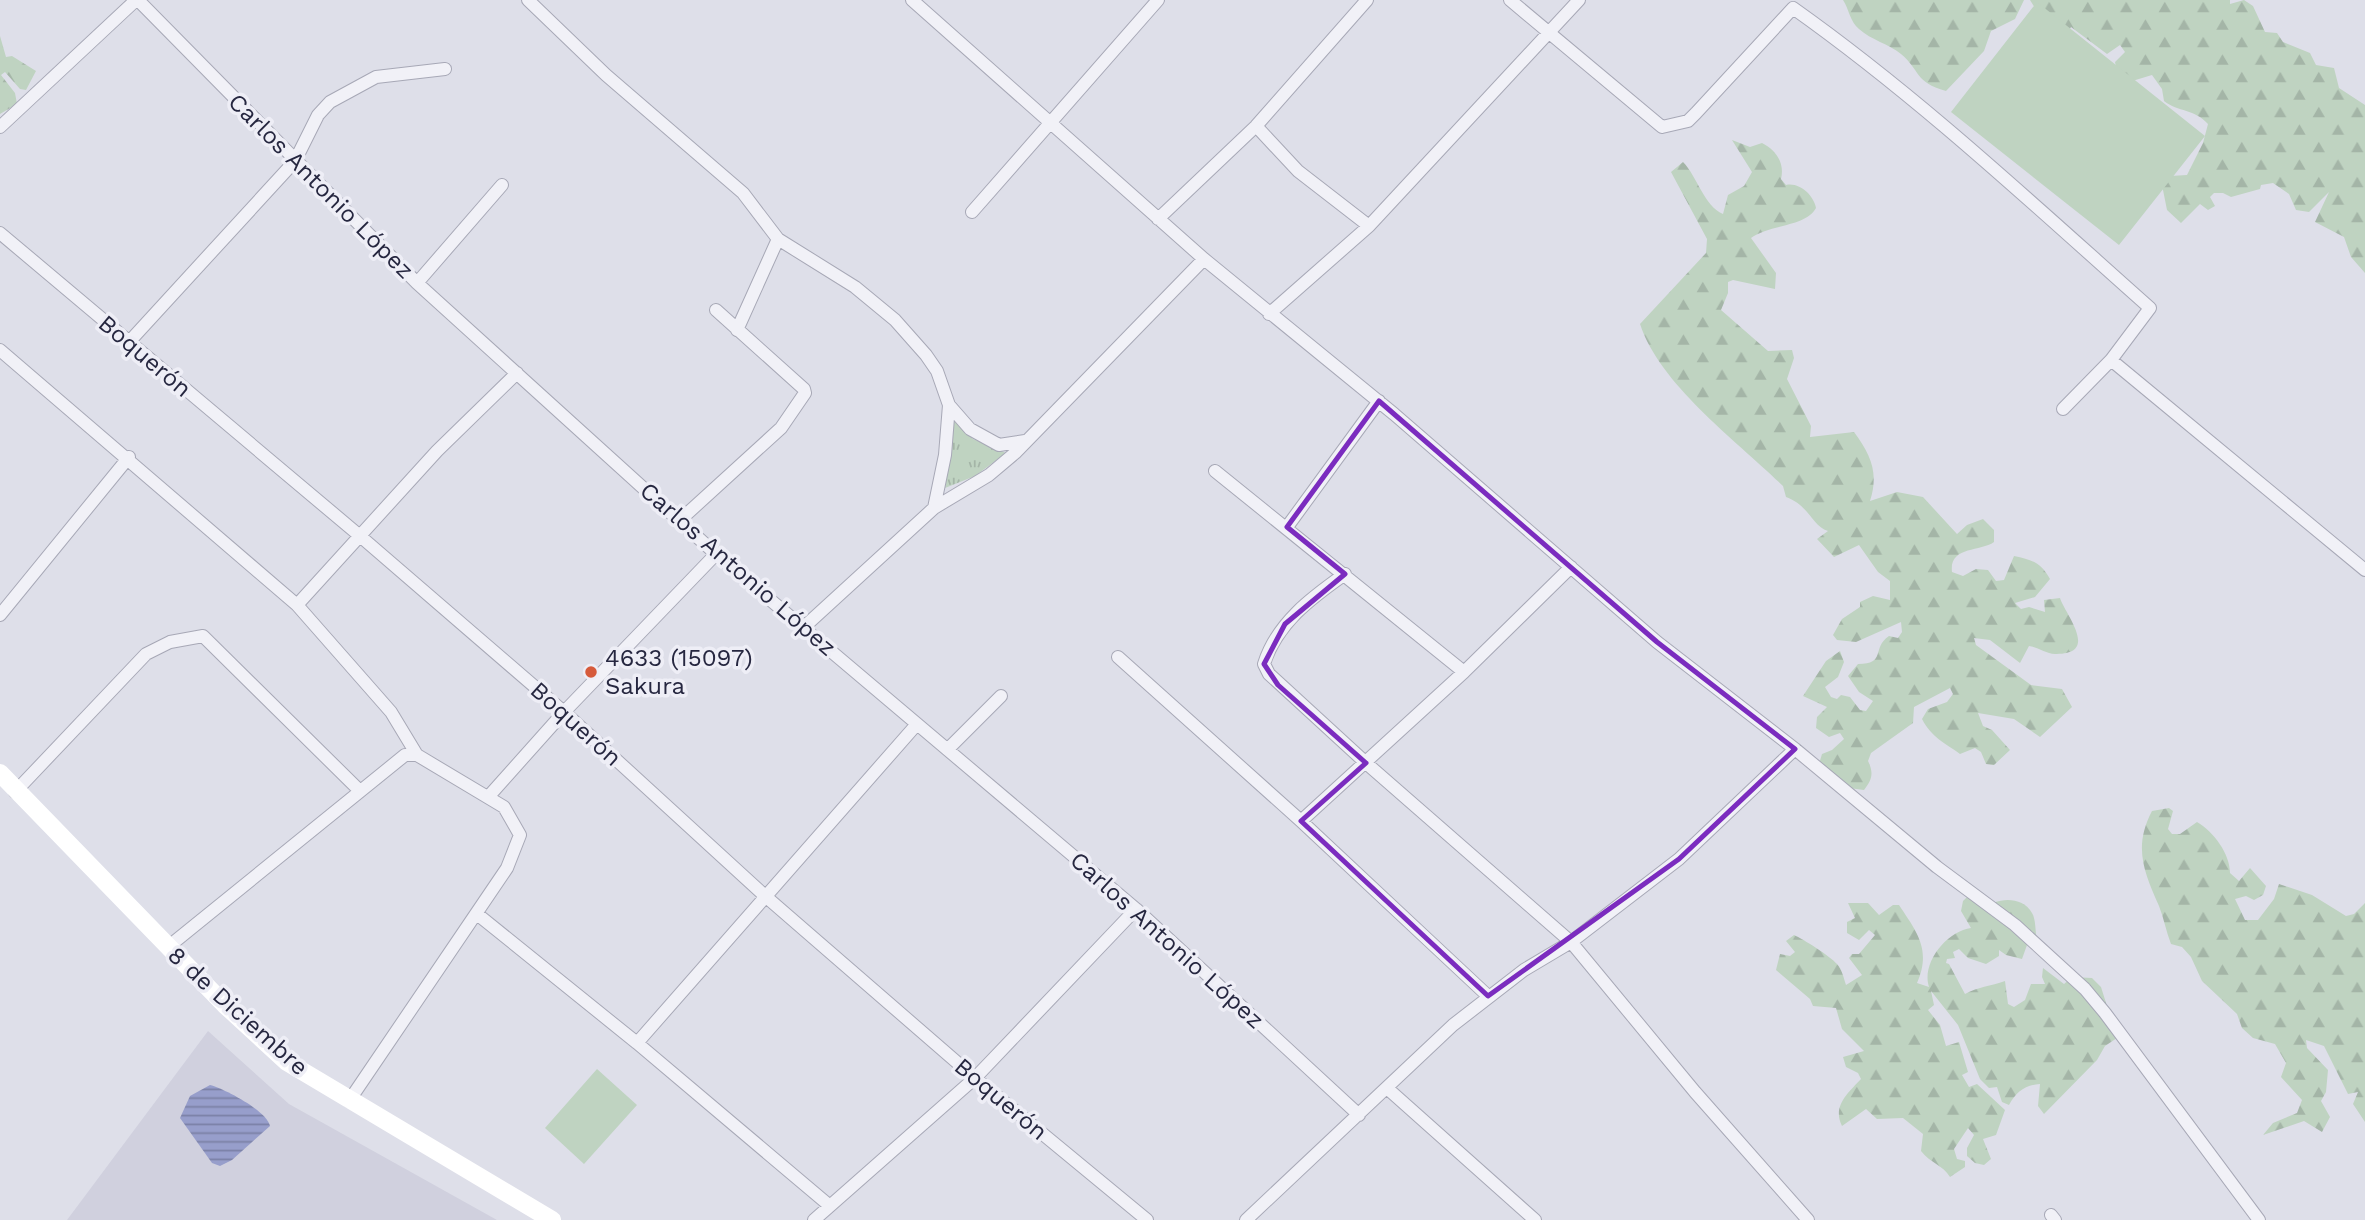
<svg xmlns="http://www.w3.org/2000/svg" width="2365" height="1220" font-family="'Work Sans',sans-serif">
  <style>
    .built { fill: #d0d0de }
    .grass { fill: url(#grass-tufts) }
    .forest { fill: url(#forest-firs) }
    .park { fill: #bfd3c1 }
    .water { fill: url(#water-rules) }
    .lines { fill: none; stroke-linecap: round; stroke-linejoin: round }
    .street-casing { stroke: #a7a8b6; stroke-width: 14 }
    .street { stroke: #f1f1f7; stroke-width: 12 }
    .secondary { stroke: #fff; stroke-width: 18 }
    .marked { fill: none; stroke: #7b2cbf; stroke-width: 5; stroke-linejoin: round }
    .poi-dot { fill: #d65a3b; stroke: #eeeef6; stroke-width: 2.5 }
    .labels { text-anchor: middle; stroke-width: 7; stroke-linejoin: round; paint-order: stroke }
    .street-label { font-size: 24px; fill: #262740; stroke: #eeeef6 }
    .poi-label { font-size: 24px; fill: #262740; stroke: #eeeef6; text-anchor: start }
  </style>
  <defs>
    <pattern id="grass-tufts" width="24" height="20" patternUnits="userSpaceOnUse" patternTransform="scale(1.75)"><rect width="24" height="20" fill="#bfd3c1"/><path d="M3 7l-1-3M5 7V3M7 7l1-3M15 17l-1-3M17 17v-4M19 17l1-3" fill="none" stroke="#a4b5a7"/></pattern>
    <pattern id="forest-firs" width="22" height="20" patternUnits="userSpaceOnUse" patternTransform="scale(1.75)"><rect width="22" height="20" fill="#bfd3c1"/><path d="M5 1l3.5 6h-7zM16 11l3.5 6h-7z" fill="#a4b5a7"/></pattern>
    <pattern id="water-rules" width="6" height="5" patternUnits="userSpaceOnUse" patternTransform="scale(1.75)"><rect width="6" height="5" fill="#979ecb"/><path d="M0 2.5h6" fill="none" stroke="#7b81a6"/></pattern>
  </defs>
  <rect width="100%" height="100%" fill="#dedfe9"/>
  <path class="built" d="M208,1031L289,1104L497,1220H67Z"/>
  <path class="grass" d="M954,421L973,439L1006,453L975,476L945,488Z"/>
  <path class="forest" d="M1843,0H2024L2015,19L1991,31L1984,51L1946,91C1914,82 1921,71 1901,54C1889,44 1871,40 1859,29C1850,22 1849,9 1843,0Z
    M2030,0H2230V4L2244,0L2253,6L2265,32L2277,33L2283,42L2310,53L2316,65L2334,68L2339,88L2365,105V273L2351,257L2344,237L2315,222L2329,192L2309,212L2296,210L2289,194L2273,183L2261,185L2260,189L2231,197L2223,193H2214L2210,197L2215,206L2208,210L2200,204L2181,223L2167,210L2162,185L2170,176L2187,175L2203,143L2208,124C2195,109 2178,112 2164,101L2162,89L2152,75L2129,82L2117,72L2115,62L2125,52L2120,45L2107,54L2071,27L2065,37L2040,16Z
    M0,36L6,57L12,56L36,71L26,90L20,89L5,72L1,75L15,93L17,104L0,114Z
    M1732,140L1750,147L1762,143C1776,150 1785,163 1781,179L1786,185C1800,182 1814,196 1816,208C1806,227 1770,224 1751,238L1776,273L1775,289L1733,280L1728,282V293L1721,310L1768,351L1792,350L1794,358L1787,379L1811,426L1810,437L1854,432C1871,455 1879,473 1870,501L1897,492L1923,497L1957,534L1967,525L1983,519L1994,530V542C1980,552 1949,546 1952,572L1963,576L1976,569L1988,570L1996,581L2004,580L2014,556C2033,560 2041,563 2050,579L2035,597L2015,603L2021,609L2029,607L2045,612L2044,600L2060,598C2065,614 2101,655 2055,654C2046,654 2038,647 2029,646L2020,663L1990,640L1974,638L1976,645L2031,685L2062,689L2072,707L2040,737L2014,719L1978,713L1983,726L1992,730L2010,750L1994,765L1986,764L1981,752L1975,748L1960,754C1944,742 1932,738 1922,719L1928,709L1947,702L1953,694L1950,688L1914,707L1913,723L1871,753L1868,761C1874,773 1872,780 1864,790L1849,788L1819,764L1822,754L1832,750L1844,739L1840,733L1829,737L1816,728L1817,717L1827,707L1803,696L1826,661L1840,651L1844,662L1838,677L1825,687L1831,697L1837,699L1841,695L1850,697L1860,710L1866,711L1873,701L1859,692L1848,676L1858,664C1887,664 1871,648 1889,636L1898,638L1902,632L1901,622L1856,642L1837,640L1833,635L1842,619L1860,607V602L1873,596L1890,600V581L1878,572L1859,545L1834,557L1817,539L1828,531C1812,526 1810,506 1786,497L1783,486C1737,441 1660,385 1640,324L1706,253L1707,239L1671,172L1683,162C1697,176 1704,206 1723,214L1728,195L1744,186L1752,172Z
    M2169,808L2173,811L2168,829L2172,834H2180L2197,822C2214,832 2230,854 2230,873L2239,881L2250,868L2266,886L2263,895L2254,900L2246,896L2235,899L2245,920H2258L2274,899L2279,884L2312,895L2346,916L2354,914L2365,903V1122L2353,1104L2358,1092L2348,1094L2324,1046L2306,1040L2307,1048L2328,1070L2326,1092L2321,1101L2330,1117L2322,1132L2304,1121L2263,1135L2273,1123L2297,1113L2302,1100L2281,1077L2286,1063L2275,1044L2253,1038L2242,1028L2237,1014L2202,981L2191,957L2182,947L2171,944C2166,931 2164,919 2159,906C2144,872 2133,847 2152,811Z
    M1968,896L1983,909C1995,898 2022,895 2032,913C2036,919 2035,932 2037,940L2027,945L2022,959L2006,955L1999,950V956L1986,964L1968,958L1959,949L1953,952L1955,958L1947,959L1946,963L1949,964L1965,994C1977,987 1991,986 2005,981L2008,1004L2014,1007L2025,1000L2031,984H2045L2042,977L2043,968L2064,984L2072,977L2092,978L2101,987L2117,1038L2105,1046L2097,1060L2044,1114L2038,1106L2040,1084C2025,1085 2016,1092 2009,1105L2002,1102L1997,1087L1989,1088L1980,1079L1958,1025L1931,991L1934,1005L1928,1010L1940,1025L1946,1046L1959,1042L1968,1072L1962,1075L1969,1087L1977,1084L2005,1110L1996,1135L1983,1139L1991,1159L1984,1165L1975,1163L1967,1156V1148L1974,1135L1968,1128L1954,1149L1957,1159L1965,1161V1167L1950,1177C1943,1165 1930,1163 1921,1151L1923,1134L1903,1118L1877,1119L1866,1109L1842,1126C1832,1106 1848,1093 1861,1079L1858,1073L1846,1067L1843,1057L1864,1051L1842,1029L1836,1008L1813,1006L1810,999L1776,970L1780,954L1790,956L1795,952L1786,941L1794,935C1803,939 1830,956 1837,964C1842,969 1844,979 1846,985L1862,975L1849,958L1852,954H1859L1875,935L1869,930L1859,940L1847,933V922L1855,918L1848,903H1868L1879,915L1893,905H1899C1916,931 1932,949 1917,983L1929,987C1921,963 1947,931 1971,928L1961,911L1963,901Z"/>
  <path class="park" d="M2037,2L2205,136L2119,245L1951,112Z
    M597,1069L637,1105L584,1164L545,1128Z"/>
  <path class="water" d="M210,1085C225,1089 267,1111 270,1126L232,1160L220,1166L212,1163L180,1118L190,1096Z"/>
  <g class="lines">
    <defs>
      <path id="street" d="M138,0L417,283L716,554L1136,909L1359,1115
        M528,0L606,75L743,193L778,239L855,287L895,320L926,355L937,371L949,405L970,429L999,445L1025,441
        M912,0L1204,259L1394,414L1657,642L1795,749L1937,867L2015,925L2085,989L2105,1013L2259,1220
        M1510,0L1662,127L1688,121L1696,113L1793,8C1920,98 2034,205 2150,308L2111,360L2063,409
        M1256,126L1298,171L1369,226
        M0,127L136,0
        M972,212L1158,0
        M1158,219L1256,126L1367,0
        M0,233L360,536L564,712L764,895L975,1078L1147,1220
        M417,283L502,185
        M1269,314L1369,226L1579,0
        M737,330L778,239
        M129,342L295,161L318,115L330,102L376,77L445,69
        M0,350L297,605L391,712L417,755
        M2111,360L2365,570
        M1215,471L1464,672
        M934,508L945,455L949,405
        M679,521L781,428L805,393L804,389L716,310
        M1287,527L1379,401
        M1345,574C1311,598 1277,623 1264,664L1269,674L1366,763L1571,942L1695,1092L1808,1220
        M297,605L437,451L517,373
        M0,615L129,457
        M804,627L934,508L989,475L1015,453L1204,259
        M1118,657L1301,821L1488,996
        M948,749L1001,696
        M15,792L146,654L170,642L203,636L359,790
        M489,796L564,712L716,554
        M1301,821L1464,672L1571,567
        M477,914L637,1043L830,1206
        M168,947L405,755H417L504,807L520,835L507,868L349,1101
        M637,1043L917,724
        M1388,1089L1535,1220
        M2051,1215L2055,1220
        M814,1220L975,1078L1136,909
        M1246,1220L1453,1025L1524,970L1571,942L1679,859L1795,749"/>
    </defs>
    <use href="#street" class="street-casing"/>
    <use href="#street" class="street"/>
    <path class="secondary" d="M0,773L225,1005L287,1062L552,1220"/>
  </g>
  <path class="marked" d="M1379,401L1657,642L1795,749L1679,859L1488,996L1301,821L1366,763L1278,685L1264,664L1285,624L1345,574L1287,527Z"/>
  <circle class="poi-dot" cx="591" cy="672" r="7"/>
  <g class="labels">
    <g class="street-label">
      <text transform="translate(321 186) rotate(45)" y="8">Carlos Antonio López</text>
      <text transform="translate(145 356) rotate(40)" y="8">Boquerón</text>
      <text transform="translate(738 569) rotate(41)" y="8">Carlos Antonio López</text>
      <text transform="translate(576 724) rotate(42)" y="8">Boquerón</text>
      <text transform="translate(1167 940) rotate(42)" y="8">Carlos Antonio López</text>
      <text transform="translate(238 1011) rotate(42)" y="8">8 de Diciembre</text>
      <text transform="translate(1001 1099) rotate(40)" y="8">Boquerón</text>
    </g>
    <g class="poi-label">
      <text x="605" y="666">4633 (15097)<tspan x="605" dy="28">Sakura</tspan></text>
    </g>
  </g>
</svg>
